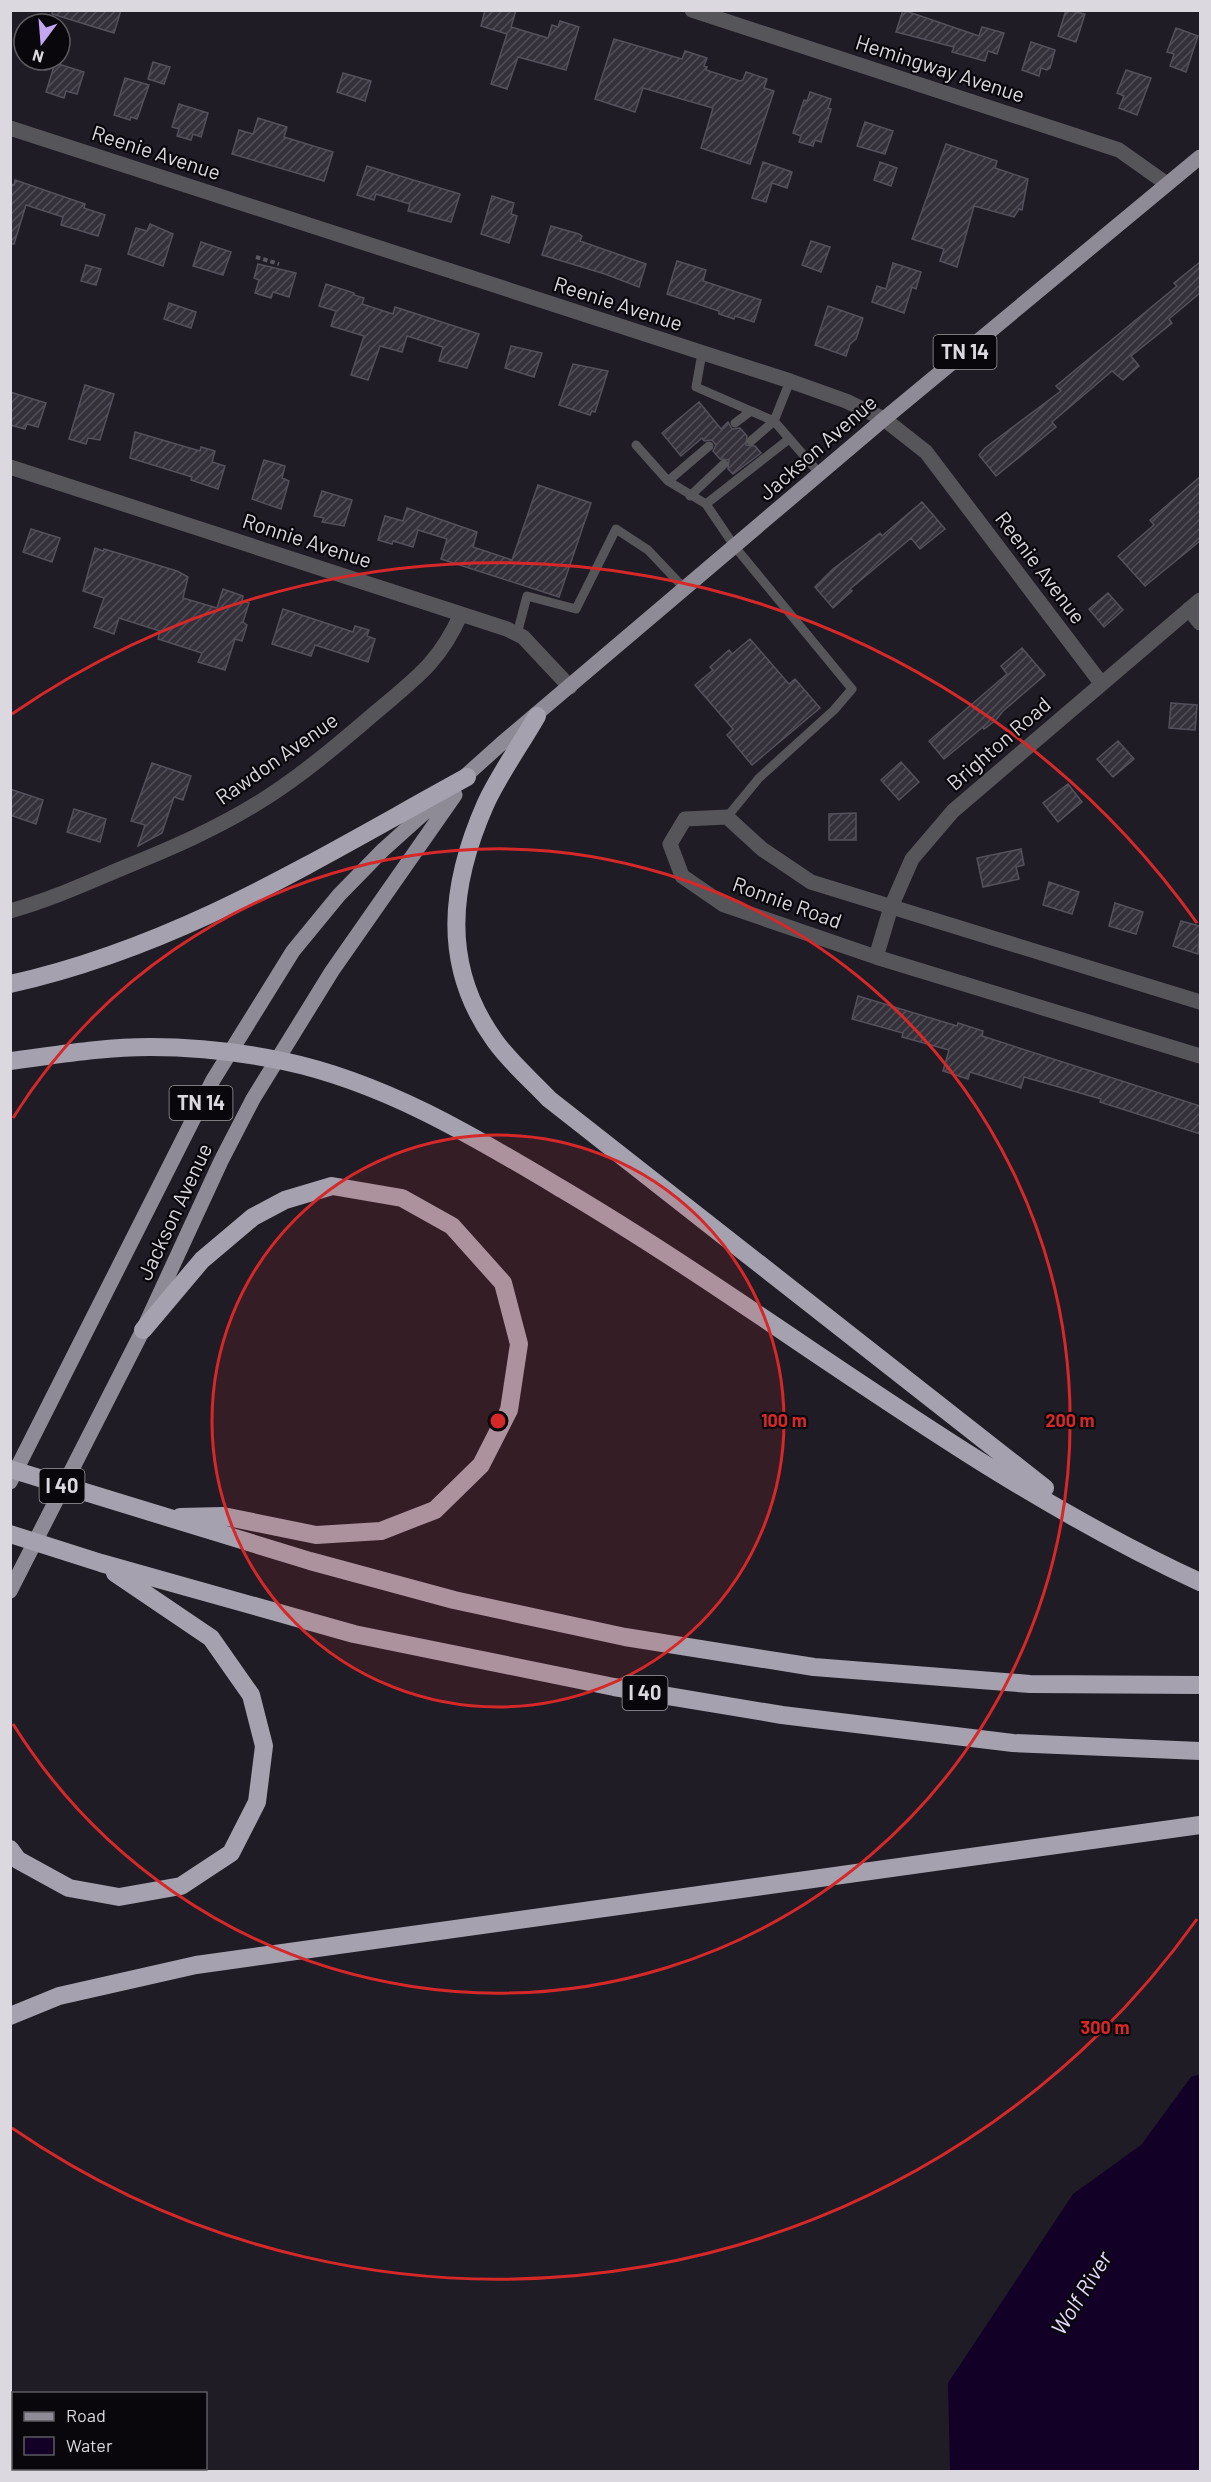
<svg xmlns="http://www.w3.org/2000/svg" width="1211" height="2482" font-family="Barlow,sans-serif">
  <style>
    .water { fill: #120027 }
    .building { fill: url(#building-hatch); stroke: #55515c; stroke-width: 1.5 }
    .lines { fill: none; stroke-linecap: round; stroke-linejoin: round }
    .path { stroke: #5b5861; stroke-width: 4; stroke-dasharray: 4.5 3; stroke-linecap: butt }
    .lane { stroke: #56555a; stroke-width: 9 }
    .street { stroke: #56555a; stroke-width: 15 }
    .primary { stroke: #8f8b96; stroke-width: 15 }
    .highway { stroke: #a5a1ae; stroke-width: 18 }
    .ring { fill: none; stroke: #d62828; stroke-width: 3 }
    .labels { text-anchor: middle; stroke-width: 4.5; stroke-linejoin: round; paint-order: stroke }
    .shield { fill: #09070b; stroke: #9c9a9f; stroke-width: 1.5 }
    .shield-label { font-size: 20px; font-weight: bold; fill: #dbd9df }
    .street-label { font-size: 21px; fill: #dbd9df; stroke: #09070b }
    .water-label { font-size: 22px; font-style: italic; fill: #e7daff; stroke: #09070b }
    .centre { fill: #d62828; stroke: #09070b; stroke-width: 3 }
    .ring-label { font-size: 18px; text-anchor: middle; font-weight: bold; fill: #d62828; stroke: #09070b; stroke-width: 4.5; stroke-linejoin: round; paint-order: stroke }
  </style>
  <defs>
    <pattern id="building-hatch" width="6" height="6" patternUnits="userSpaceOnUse" patternTransform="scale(1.5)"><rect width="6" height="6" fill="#34313b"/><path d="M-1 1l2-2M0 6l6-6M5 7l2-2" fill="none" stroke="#514e57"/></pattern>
  </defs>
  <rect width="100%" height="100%" fill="#1f1c26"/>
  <path class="water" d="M1200,2074V2471H950L948,2383L1073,2194L1141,2145L1191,2077Z"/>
  <path class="building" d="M53,10H121L114,33L52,14Z
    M485,10H516L511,27L548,38L552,25L558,27L560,21L579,27L566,70L518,57L507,89L491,84L507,34L481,26Z
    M903,10L979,36L982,27L1004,33L997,54L988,51L985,61L952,52L954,47L896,32Z
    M1066,10L1085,14L1076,42L1058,36Z
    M1176,28L1198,36L1186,72L1170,66L1174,54L1167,52Z
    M614,39L682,59L685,51L707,58L704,66L707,67L706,70L740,81L743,80L746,72L767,79L764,88L774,91L750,164L701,148L713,108L643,88L635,112L595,99Z
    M1031,42L1055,50L1050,68L1047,70L1041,68L1039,76L1022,70Z
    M153,62L170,67L164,84L148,79Z
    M55,63L84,72L77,94L66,91L64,98L46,92Z
    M1126,70L1151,78L1137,115L1119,108L1124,96L1117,93Z
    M343,73L371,81L365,101L337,92Z
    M125,78L149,85L137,119L131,117L130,120L114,115Z
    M810,92L831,99L828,108L831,109L821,142L815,140L813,146L799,142L801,136L793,133L804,100L807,101Z
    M179,104L208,113L201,137L193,134L191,140L177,136L179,129L172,127Z
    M258,118L287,127L284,137L333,152L324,181L232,154L239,130L253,134Z
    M865,122L893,131L885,154L857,146Z
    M946,144L997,161L995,168L1028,179L1022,210L1019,209L1014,217L974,206L957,267L940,261L944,249L912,239Z
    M763,162L792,172L787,188L772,183L766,202L752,198Z
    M880,162L897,168L891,186L874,180Z
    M367,166L460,194L451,222L408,211L410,204L376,194L374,200L357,195Z
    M15,180L85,204L84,208L105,215L98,236L61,225L63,217L26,205L14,244H10V184L14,185Z
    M492,196L514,203L511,214L517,216L509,243L481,234Z
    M150,224L173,234L163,266L128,254L136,228L147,231Z
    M551,226L579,234L582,236L580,241L646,264L639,287L605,274L542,255Z
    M811,241L830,247L821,272L802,265Z
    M201,242L231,252L223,275L193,266Z
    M677,261L706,270L703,281L761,300L754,322L735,316L734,319L719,314V311L667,294Z
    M1200,262V293L1169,319L1172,323L1131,356L1139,366L1123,380L1112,371L1052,422L1056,427L996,476L979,455L985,448L1061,391L1056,386L1177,286L1174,283Z
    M893,263L921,272L916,289L912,287L904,313L872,302L877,286L886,289Z
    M258,264L296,273L289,297L273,292L271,298L255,293L259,280L254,278Z
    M86,265L101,269L96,285L81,281Z
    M326,284L354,293V295L364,298L362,304L393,314L395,307L479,334L467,368L439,361L443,347L407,336L402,352L380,346L368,380L351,375L364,336L331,326L336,311L319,306Z
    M169,303L196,312L191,328L164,319Z
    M828,306L863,318L856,339L850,344L846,356L815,345Z
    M511,346L542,353L534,377L505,368Z
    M573,364L608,371L595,412L592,411L590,415L559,405Z
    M85,385L114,394L100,440L88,438L86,444L69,439Z
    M10,392L46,403L38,427L27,424L25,429L10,425Z
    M699,402L721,429L728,422L732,429L740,428L747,436L746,445L755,446L761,453L733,474L728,469L729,460L720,459L713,451L716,445L712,440L704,441L702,438L681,456L662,433Z
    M135,432L200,451L201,447L215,451L212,462L225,466L218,489L191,480L192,477L130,458Z
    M264,460L285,466L282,478L289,481L281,509L252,499Z
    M1200,477V541L1145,586L1118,556L1154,525L1150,520Z
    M538,485L591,503L559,597L441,559L447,539L418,530L413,547L393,541L392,544L378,540L385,516L403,521L407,508L477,532L473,547L512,560Z
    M322,491L352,500L344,526L322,522L324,518L314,516Z
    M922,502L945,529L920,549L911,538L850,589L852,591L833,608L815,587L833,569L880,533L882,536Z
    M31,529L60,538L52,562L23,552Z
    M95,548L103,551L104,549L177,571L188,577L183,598L217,608L223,589L243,596L242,601L249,603L243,622L247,625L242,641L235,639L225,670L198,662L202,653L158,639L160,631L119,618L114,634L94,627L104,598L83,591Z
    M1108,593L1123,610L1104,627L1089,609Z
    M283,609L353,632L355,626L369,630L367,636L375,639L368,662L315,645L311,656L272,644Z
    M750,639L789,684L795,679L820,708L752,765L727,735L733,729L695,685L713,670L710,667L729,650L732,654Z
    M1022,648L1045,675L1003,711L996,720L984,729L983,727L944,759L929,741L1007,674L1001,666Z
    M1171,703L1197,705L1195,730L1169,728Z
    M1118,741L1134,759L1113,777L1097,759Z
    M901,762L919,782L899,800L881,780Z
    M152,763L191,776L183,800L174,797L162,833L138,846L145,825L131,821Z
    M1068,784L1082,802L1058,822L1043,803Z
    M10,789L43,800L36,824L10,815Z
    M74,809L106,819L100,842L67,832Z
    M856,813V840H829V814Z
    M1021,849L1024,865L1016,867L1019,879L983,887L977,858Z
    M1049,882L1079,892L1072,914L1043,905Z
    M1115,903L1143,912L1136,934L1109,926Z
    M1181,921L1200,926L1198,954L1173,946Z
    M858,996L957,1026L958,1023L983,1031L982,1036L1200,1106V1134L1100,1102L1101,1099L1024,1077L1021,1088L970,1072L968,1079L943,1071L949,1050L902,1037L903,1033L852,1019Z"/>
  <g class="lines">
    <path class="path" d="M256,257L279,264"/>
    <path class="lane" d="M702,353L696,387L751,411
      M735,423L751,411L774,421L790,381
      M751,441L774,421L820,474
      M636,445L668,481
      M709,446L668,481L706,504L735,547L852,689L834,710L759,778L727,817
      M690,496L724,464
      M706,504L789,439
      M517,634L527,596L576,609L616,529L648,550L685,589"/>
    <path class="street" d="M692,10L1119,150L1167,184
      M10,128L790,381L846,401L884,419L926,452L1101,683
      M10,467L507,629L523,637L570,687
      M1189,609L1200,623
      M10,911C50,900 87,883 125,867C172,848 218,828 261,801C301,776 340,743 376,712C416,678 439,663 461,614
      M876,957L891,907L912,859L953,811L1200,600
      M1200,1002L811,882L762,849L727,817L685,819L670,844L682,876L724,905L876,957L1200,1056"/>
    <path class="primary" d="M10,1482L213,1080L293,951L339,895L383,850L501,744L884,419L1200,157
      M10,1591L143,1330L221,1161L253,1099L332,971L455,795"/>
    <path class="highway" d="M537,716C521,744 500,773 486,803C450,884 440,965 495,1041C510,1062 531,1080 549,1099L1045,1488
      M10,984C180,946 317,859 467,777
      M10,1061C57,1055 103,1047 150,1047C194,1047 240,1052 283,1061C384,1082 475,1137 562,1189C777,1316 973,1478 1200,1582
      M143,1330L202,1260L253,1217L285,1200L332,1186L402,1198L452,1226L503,1283L519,1344L509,1410L481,1465L435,1510L381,1531L316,1535L223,1516L180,1517
      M10,1469L310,1561L454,1600L625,1637L814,1667L1030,1684L1200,1685
      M10,1534L101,1563L354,1634L614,1687L782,1715L1013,1743L1200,1751
      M10,1849L18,1860L69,1888L119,1897L181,1886L231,1853L257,1802L264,1746L251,1695L211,1638L115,1573
      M10,2016L59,1996L196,1965L1200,1825"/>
  </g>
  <circle cx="498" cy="1421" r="286" fill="#d62828" fill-opacity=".12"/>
  <g class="ring">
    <circle cx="498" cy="1421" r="286"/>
    <path d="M13 1118A572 572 0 1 1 13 1724"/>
    <path d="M1197 1919A858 858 0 0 1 12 2128M12 714A858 858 0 0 1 1197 923"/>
  </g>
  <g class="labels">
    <g class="shield">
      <rect x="933.5" y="335" width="63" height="34" rx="4.5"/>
      <rect x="169.5" y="1086" width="63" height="34" rx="4.5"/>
      <rect x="39.5" y="1469" width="45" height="34" rx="4.5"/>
      <rect x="622.5" y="1676" width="45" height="34" rx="4.5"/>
    </g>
    <g class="shield-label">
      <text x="965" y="359">TN 14</text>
      <text x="201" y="1110">TN 14</text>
      <text x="62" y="1493">I 40</text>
      <text x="645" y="1700">I 40</text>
    </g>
    <g class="street-label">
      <text transform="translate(940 69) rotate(18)" y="7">Hemingway Avenue</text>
      <text transform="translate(156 153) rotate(18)" y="7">Reenie Avenue</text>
      <text transform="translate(618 304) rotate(18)" y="7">Reenie Avenue</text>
      <text transform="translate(818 448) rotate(-41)" y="7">Jackson Avenue</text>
      <text transform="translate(307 541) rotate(18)" y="7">Ronnie Avenue</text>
      <text transform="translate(1040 568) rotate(53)" y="7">Reenie Avenue</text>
      <text transform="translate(999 744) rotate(-41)" y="7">Brighton Road</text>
      <text transform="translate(277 759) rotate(-35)" y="7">Rawdon Avenue</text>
      <text transform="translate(787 903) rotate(20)" y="7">Ronnie Road</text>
      <text transform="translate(175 1212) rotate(-65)" y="7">Jackson Avenue</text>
    </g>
    <g class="water-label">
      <text transform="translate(1081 2293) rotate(-58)" y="8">Wolf River</text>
    </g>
  </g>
  <circle cx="498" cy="1421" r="9" class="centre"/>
  <g class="ring-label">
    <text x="784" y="1427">100 m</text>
    <text x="1070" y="1427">200 m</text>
    <text x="1105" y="2034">300 m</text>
  </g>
  <rect width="1211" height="2482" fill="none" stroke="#dbd9df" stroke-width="24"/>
  <rect x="12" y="2392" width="195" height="78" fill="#09070b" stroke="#5d5b60" stroke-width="1.5"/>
  <rect x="24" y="2412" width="30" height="9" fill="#8f8b96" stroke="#5d5b60" stroke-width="1.5"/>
  <text x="66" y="2422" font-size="18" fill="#dbd9df">Road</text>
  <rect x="24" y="2437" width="30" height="18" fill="#120027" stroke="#5d5b60" stroke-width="1.5"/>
  <text x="66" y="2452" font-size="18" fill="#dbd9df">Water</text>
  <g transform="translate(42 42) rotate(196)"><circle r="28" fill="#09070b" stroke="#5d5b60" stroke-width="1.5"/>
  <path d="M0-4.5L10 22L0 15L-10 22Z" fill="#c3a7f2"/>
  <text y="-9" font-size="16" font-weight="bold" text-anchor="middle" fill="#dbd9df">N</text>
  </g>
</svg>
